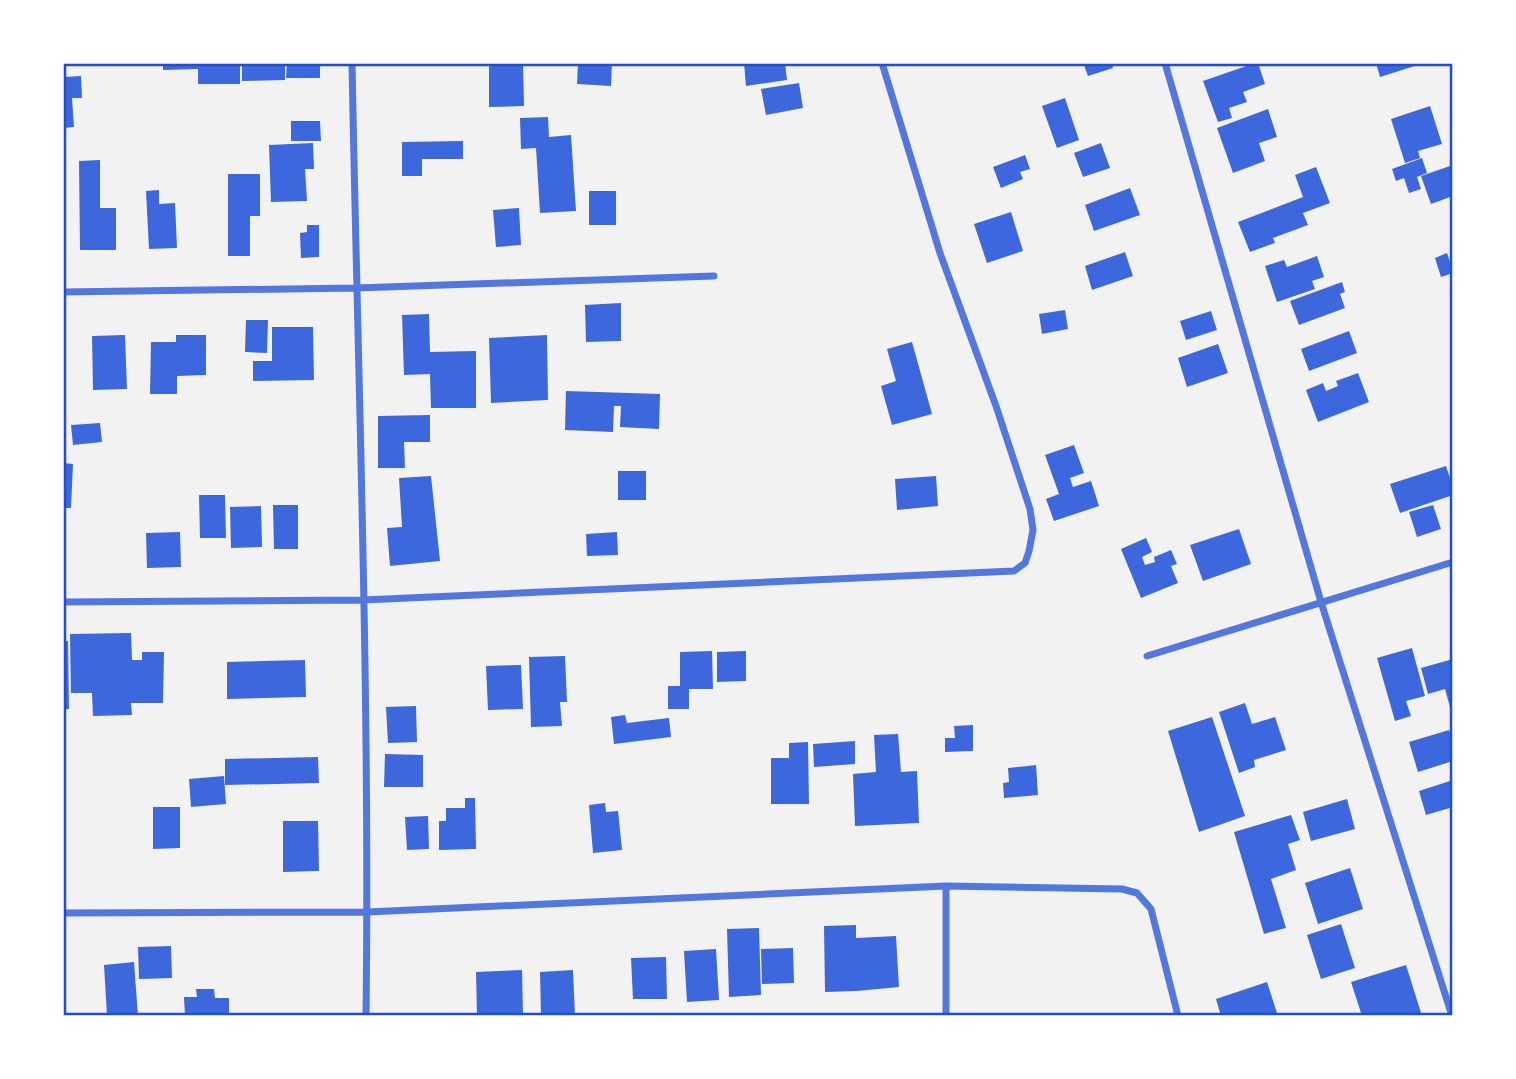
<svg xmlns="http://www.w3.org/2000/svg" width="1516" height="1079" font-family="Spectral,serif">
  <style>
    .building { fill: #3d67dc }
    .lines { fill: none; stroke-linecap: round; stroke-linejoin: round }
    .minor { stroke: #5277de; stroke-width: 7 }
    .neatline { fill: none; stroke: #1d4ed8; stroke-width: 2.5 }
  </style>
  <rect width="100%" height="100%" fill="#f2f2f2"/>
  <path class="building" d="M163,63H240V84H198V69L163,70Z
    M242,63H285V80L242,81Z
    M287,63H320V78H286Z
    M489,63H523L524,106L489,107Z
    M578,63H612L611,86L577,84Z
    M744,63H785L787,80L746,86Z
    M1092,63H1112L1113,68L1088,76L1084,65Z
    M1255,63H1258L1265,84L1243,92L1247,102L1229,108L1232,118L1218,122L1203,81Z
    M1376,63H1421V64L1380,77Z
    M81,76L82,98H72L74,127L63,128V77Z
    M799,83L803,108L766,115L761,89Z
    M1065,98L1079,140L1057,148L1042,106Z
    M1430,106L1442,144L1418,151L1420,158L1405,163L1391,119Z
    M1268,109L1277,137L1259,143L1265,161L1233,173L1217,128Z
    M548,117L549,137L571,135L576,211L540,213L536,148L521,149L520,118Z
    M291,121H320L321,141H291Z
    M463,141V159H422V176H402V142Z
    M313,143L314,169H305L307,201L271,202L269,145Z
    M1101,143L1110,168L1083,177L1074,153Z
    M1025,155L1030,169L1020,172L1023,179L1001,188L993,167Z
    M1422,158L1427,173L1417,177L1421,189L1409,193L1404,178L1396,181L1392,169Z
    M100,160V208H116V250H80L79,161Z
    M1453,165V196L1431,204L1421,176Z
    M1316,167L1330,203L1303,213L1308,225L1273,238L1275,243L1250,252L1238,222L1303,197L1295,175Z
    M228,174H260V216H250V256H228Z
    M1130,188L1140,215L1094,231L1085,205Z
    M159,190V204L175,203L177,248L149,249L146,191Z
    M589,191H616V225H589Z
    M519,208L521,245L496,247L493,210Z
    M1011,212L1023,251L987,263L974,224Z
    M307,225H319V257L301,258L300,233L307,232Z
    M1125,252L1133,276L1092,290L1085,266Z
    M1447,253L1451,265L1453,264V273L1441,277L1435,258Z
    M1317,256L1324,277L1312,281L1315,289L1277,302L1265,266L1284,260L1287,267Z
    M1342,282L1345,292L1340,294L1345,308L1299,325L1290,301Z
    M621,303V341L586,342L585,305Z
    M1065,310L1068,329L1042,334L1039,314Z
    M1211,311L1217,330L1186,340L1180,321Z
    M429,314L430,352L476,351V408H431L430,374L404,375L402,315Z
    M246,320H268L267,353L245,352Z
    M272,327H313L314,380L253,381V361H272Z
    M1349,331L1357,353L1309,371L1301,349Z
    M125,335L127,389L93,390L92,336Z
    M176,335H206V375L177,376V394H150L151,342H176Z
    M547,335L548,400L491,403L489,338Z
    M912,342L932,414L892,425L881,386L896,381L887,349Z
    M1218,344L1228,373L1187,387L1178,358Z
    M1358,373L1369,402L1318,422L1306,390L1323,383L1326,391L1338,386L1336,381Z
    M566,391L660,394L659,429L620,427L621,406H614L613,432L565,430Z
    M430,415V442H404L405,468H378V416Z
    M100,423L102,442L73,445L71,425Z
    M1074,445L1084,473L1070,478L1073,487L1091,481L1099,506L1054,521L1046,499L1059,494L1045,455Z
    M63,463L73,464L71,508H63Z
    M1446,466L1453,487V495L1400,513L1390,484Z
    M618,471H646V500H618Z
    M431,476L440,561L390,566L387,528L402,527L399,478Z
    M936,476L938,506L897,510L895,479Z
    M199,495H225L226,538H200Z
    M273,505H298V549H274Z
    M1433,505L1441,529L1417,537L1409,512Z
    M261,506L262,547L231,548L230,507Z
    M1239,529L1251,564L1203,581L1190,545Z
    M180,532L181,567L147,568L146,533Z
    M617,532L618,555L587,556L586,534Z
    M1146,538L1152,552L1142,557L1145,565L1155,562L1154,557L1171,550L1177,564L1171,566L1178,583L1141,598L1121,549Z
    M131,633L132,660H142V652H164L163,703H131L132,715L93,716L92,693H71L70,634Z
    M63,641H68L69,709H63Z
    M1412,648L1425,696L1406,701L1411,716L1395,721L1377,658Z
    M712,651L713,689H689V709H668V686H680V652Z
    M746,651V681L717,682V652Z
    M565,656L567,702H560L562,726L531,727L529,657Z
    M1453,659V706L1450,707L1445,689L1428,694L1421,668Z
    M305,660L306,697L227,699V662Z
    M521,665L523,709L488,710L486,666Z
    M1245,703L1252,724L1275,717L1286,750L1254,760L1255,767L1239,773L1219,712Z
    M416,706L417,742L388,743L386,707Z
    M625,715L627,723L669,718L671,737L614,744L611,717Z
    M1212,717L1245,816L1199,832L1168,731Z
    M973,725V751L945,752V738H955L954,726Z
    M1449,730L1453,742V761L1418,772L1409,742Z
    M898,734L901,772L917,771L919,823L855,826L853,774L876,772L874,735Z
    M855,741V764L814,767L813,744Z
    M808,742L809,804H771V758H789V743Z
    M385,754L423,755V787H384Z
    M318,757L319,783L225,785V759Z
    M1036,765L1038,795L1004,798L1003,783L1009,782L1008,768Z
    M224,776L226,804L191,807L189,779Z
    M1453,780V807L1426,815L1419,791Z
    M465,798H475L476,849L439,850V821H446V808H465Z
    M1347,799L1355,829L1311,841L1303,812Z
    M605,803L606,812L618,811L622,850L593,853L589,805Z
    M153,807H180V848L153,849Z
    M1291,815L1300,840L1288,844L1296,870L1271,879L1286,928L1264,934L1234,832Z
    M428,816L429,849L407,850L405,817Z
    M283,821H318L319,871L283,872Z
    M1350,868L1363,909L1318,924L1305,883Z
    M1341,924L1355,968L1321,979L1307,935Z
    M856,925V938L896,936L899,987L857,991L825,992L824,926Z
    M759,928L761,995L729,997L727,929Z
    M171,946L172,978L139,979L138,947Z
    M793,948L794,983L762,984L761,949Z
    M716,949L719,1000L687,1002L684,951Z
    M666,957L667,999H633L631,958Z
    M134,962L138,1016H107L104,965Z
    M1406,965L1422,1016H1362L1351,982Z
    M522,970L523,1016H477L476,972Z
    M573,970L575,1016H541L540,972Z
    M1267,982L1278,1016H1221L1216,999Z
    M196,989H214L215,998H229V1016H185L184,997H197Z"/>
  <g class="lines">
    <path class="minor" d="M352,63C358,381 370,698 366,1016
      M1165,63L1321,602L1452,1016
      M63,292L356,288L714,276
      M63,602L363,600L1014,571L1025,563L1029,551L1033,530L1030,509L996,406L940,253L882,63
      M1147,656L1453,562
      M946,886V1016
      M63,913L367,912L946,886L1122,889L1137,893L1151,909L1178,1016"/>
  </g>
  <rect width="1516" height="1079" fill="none" stroke="#ffffff" stroke-width="130"/>
  <rect x="65" y="65" width="1386" height="949" class="neatline"/>
</svg>
